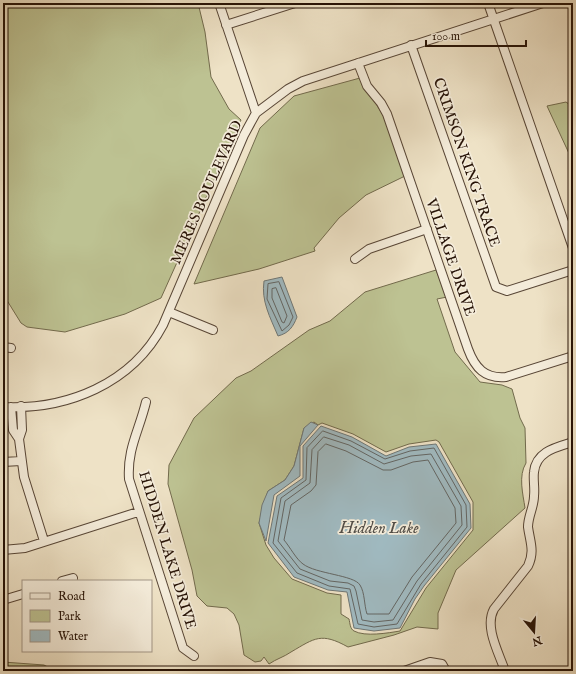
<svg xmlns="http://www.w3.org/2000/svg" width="576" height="674" font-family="'IM FELL English',serif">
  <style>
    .green { fill: #bdc292; stroke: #726a4c; fill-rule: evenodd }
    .water { fill: #a0bac1; stroke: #6f7776 }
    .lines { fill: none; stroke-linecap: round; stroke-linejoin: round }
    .shore { stroke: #636664; stroke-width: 1 }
    .minor-casing { stroke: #584636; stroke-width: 10 }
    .minor { stroke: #f4ecda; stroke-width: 8 }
    .labels { text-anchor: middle; stroke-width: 3.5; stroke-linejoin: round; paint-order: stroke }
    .street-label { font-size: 15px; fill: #261206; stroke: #f4ecda }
    .water-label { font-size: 16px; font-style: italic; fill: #514d47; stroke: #f4ecda }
  </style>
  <rect width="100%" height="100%" fill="#eee2c6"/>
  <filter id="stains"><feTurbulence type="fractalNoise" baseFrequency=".005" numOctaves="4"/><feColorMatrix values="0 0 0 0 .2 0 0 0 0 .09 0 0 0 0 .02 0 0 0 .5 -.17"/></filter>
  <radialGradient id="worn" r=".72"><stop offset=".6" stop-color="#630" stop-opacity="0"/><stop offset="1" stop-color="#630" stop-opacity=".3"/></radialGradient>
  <path class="green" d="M3,3H198L205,32L211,77L229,109L241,120L161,298L125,314L65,332L27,327L21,323L3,294Z
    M360,78L383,115L405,176L366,195L339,218L314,248L315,251L259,269L194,284L260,128L294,96Z
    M566,102L573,107V162L547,106Z
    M436,270L447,297L437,299L455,352L480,382L502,385L512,389L520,418L525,428L526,463C518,476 523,494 525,508L456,570L438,613V629L417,627L394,635L348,647C321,632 315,638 291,652C284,657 276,659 269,664L264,657L261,661L255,662L244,655L239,625L234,614L227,608L207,606L197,596L192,570L168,484L169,465L194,418L236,378L251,371L309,330L330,321L365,292ZM314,422L318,425L322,423L353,434L386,452L409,444L436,440L439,442L473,502V530L426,588L400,631C388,633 365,637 354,631C350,629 350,623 349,619L341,614V595L327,593L292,579L274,558L266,545L259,523L268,491L285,480L294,466L304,428Z
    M3,662L44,665L55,671H3Z"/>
  <path class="water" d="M282,277L297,317C293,327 289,333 278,336C270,317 261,301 264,281Z
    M311,422L318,425L300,446V476L274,495L266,541L259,523L262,505L268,491L285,480L294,466L304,428Z
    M321,426L352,437L386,456L409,447L436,444L470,504L471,528L424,586L415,599L400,628L374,631L354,628L347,592L328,590L294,577L268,543L277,496L303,478V446Z"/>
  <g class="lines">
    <path class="shore" d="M279,282L293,317L289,325L282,331L267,299L268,284Z
      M276,288L287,316L284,323L282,322L272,298V289Z
      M323,431L351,441L385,459L410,451L434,448L466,505L467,527L421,584L397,624L374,627L358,624L350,589L329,586L297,573L273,543L281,498L306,480L307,448Z
      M324,437L349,445L384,464L411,456L431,454L461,506L462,525L417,581L393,620L374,622L362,620L356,591L354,586L348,583L330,581L300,569L278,541L285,501L310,483L312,450Z
      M326,444L346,451L383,470H391L413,462L428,460L455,508L456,523L412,577L389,614H367C364,605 365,593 360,585C354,575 316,574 303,564C296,559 290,547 284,540L291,505L311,491L316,485L318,452Z"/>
    <defs>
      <path id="minor" d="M219,3L256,113
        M488,3L573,248
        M226,25L295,3
        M411,45L496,287L507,291L573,270
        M358,63L367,86L381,103L387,114L468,349C475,368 485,379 506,377L573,356
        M355,259L369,249L427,229
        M169,312L213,330
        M3,347L11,348
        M146,402C139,431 127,449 129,479L183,648L194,656
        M3,407C67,410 132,384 163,325L244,135L256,113L288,89L303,81L543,3
        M11,407L13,430L19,439L22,430L21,406
        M19,439L24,477L44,541
        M3,462L21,461
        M3,550L25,548L138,512
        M62,581L73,578
        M3,600L23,594
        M404,671L430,662L442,664L446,671
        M505,671C499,653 484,627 494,609L528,566C535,551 530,542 528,527C528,516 534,507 534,496C535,488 533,480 534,472C536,451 557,447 573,442"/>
    </defs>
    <use href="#minor" class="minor-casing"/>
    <use href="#minor" class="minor"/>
  </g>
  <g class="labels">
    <g class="street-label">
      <text transform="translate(467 162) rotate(71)" y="5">CRIMSON KING TRACE</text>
      <text transform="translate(206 192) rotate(-66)" y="5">MERES BOULEVARD</text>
      <text transform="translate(451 257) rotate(71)" y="5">VILLAGE DRIVE</text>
      <text transform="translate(168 550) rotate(73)" y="5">HIDDEN LAKE DRIVE</text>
    </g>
    <g class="water-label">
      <text x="379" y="533">Hidden Lake</text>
    </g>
  </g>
  <rect width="576" height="674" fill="none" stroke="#eee2c6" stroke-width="16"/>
  <rect x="4" y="4" width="568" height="666" fill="none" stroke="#261206" stroke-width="2"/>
  <rect x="8" y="8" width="560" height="658" fill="none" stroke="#261206"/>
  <rect x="22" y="580" width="130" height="72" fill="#f4ecda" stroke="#a29585"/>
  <rect x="30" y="593" width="20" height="6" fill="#f4ecda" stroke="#a29585"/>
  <text x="58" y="600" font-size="12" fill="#261206">Road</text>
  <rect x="30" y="610" width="20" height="12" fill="#bdc292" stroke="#a29585"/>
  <text x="58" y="620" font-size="12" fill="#261206">Park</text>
  <rect x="30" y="630" width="20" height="12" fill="#a0bac1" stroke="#a29585"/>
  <text x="58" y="640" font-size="12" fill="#261206">Water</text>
  <g transform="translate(534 632) rotate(162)" stroke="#f4ecda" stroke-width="3" paint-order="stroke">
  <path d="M0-3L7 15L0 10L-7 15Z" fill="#261206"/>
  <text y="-6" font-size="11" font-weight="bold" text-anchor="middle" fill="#261206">N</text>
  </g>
  <path d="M426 40v6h100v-6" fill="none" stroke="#261206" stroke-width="2"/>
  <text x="432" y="40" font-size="12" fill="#261206" stroke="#f4ecda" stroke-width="3" paint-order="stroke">100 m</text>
  <rect width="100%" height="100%" filter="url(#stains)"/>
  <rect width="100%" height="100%" fill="url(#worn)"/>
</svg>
